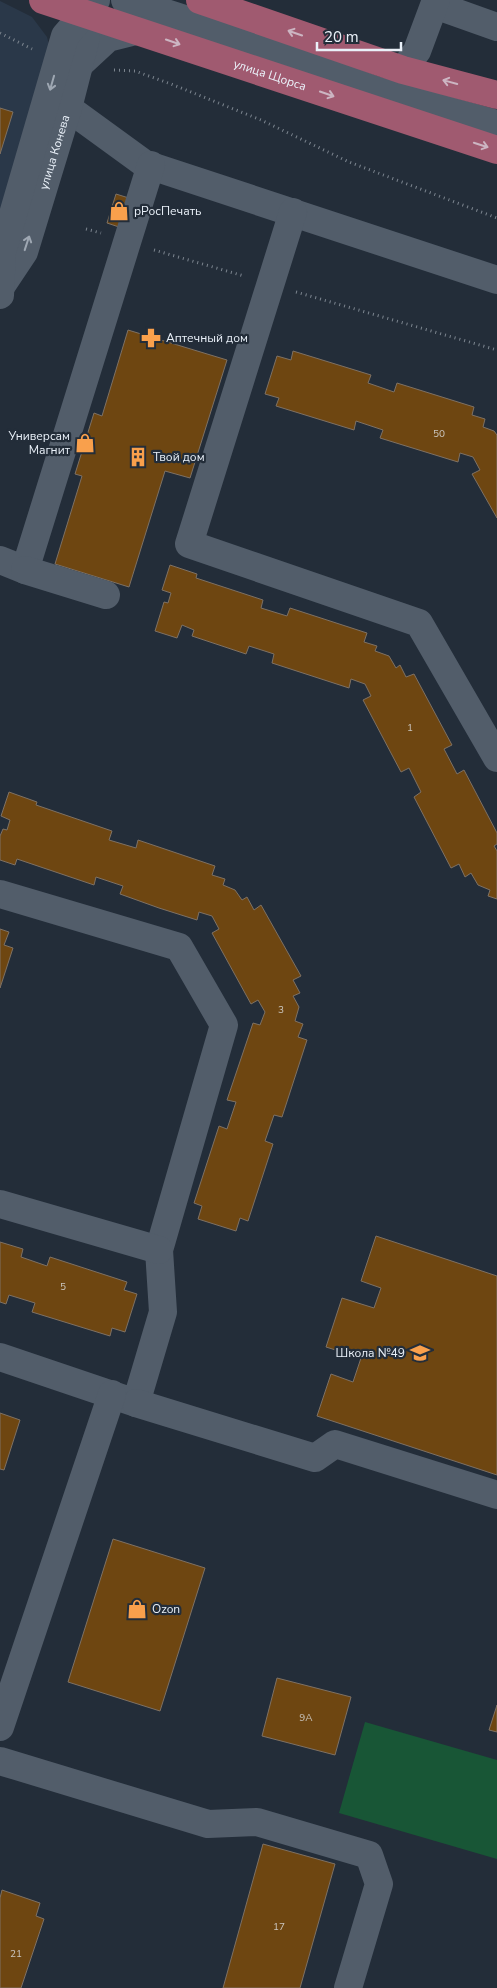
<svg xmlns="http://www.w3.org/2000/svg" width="497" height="1988" font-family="'Nunito Sans',sans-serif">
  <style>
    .built { fill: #2a3849 }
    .green { fill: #185636 }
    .building { fill: #6e4611; stroke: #7e7164 }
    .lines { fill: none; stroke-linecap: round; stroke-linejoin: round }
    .path { stroke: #7d8690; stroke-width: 3; stroke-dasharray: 1 4; stroke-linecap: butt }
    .minor { stroke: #525d6a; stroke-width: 28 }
    .major { stroke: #a05a70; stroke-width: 28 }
    .oneway { stroke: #ccb5c2 }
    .oneway2 { stroke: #9ea7b2 }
    .labels { text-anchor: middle; stroke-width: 4.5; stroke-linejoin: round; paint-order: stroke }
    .number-label { font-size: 10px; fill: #cbc6bf }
    .street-label { font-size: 12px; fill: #eaf1f9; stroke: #232d39 }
    .poi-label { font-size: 12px; fill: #eaf1f9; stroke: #232d39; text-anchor: start }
  </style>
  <rect width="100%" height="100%" fill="#232d39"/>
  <path class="built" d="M0,1L32,17L47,37L54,64L0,255Z"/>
  <path class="green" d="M365,1722L497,1760V1859L339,1813Z"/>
  <path class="building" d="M0,108L13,112L0,154Z
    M116,194L132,199L122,228L107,223Z
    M128,330L227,360L190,478L165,471L129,587L55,564L82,476L75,474L94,413L102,416Z
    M293,351L371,375L368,383L394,392L397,383L474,407L472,415L485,419L483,427L494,431L497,435V518L472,474L480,470L473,457L460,453L458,462L380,438L383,430L356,421L354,430L276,406L279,398L265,394L277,356L291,360Z
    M170,565L197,574L196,578L263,600L261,608L287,616L290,608L367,633L364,642L377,646L375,651L389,656L396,668L400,665L406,677L414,674L452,745L444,749L457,774L464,770L497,833V844L494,846L497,851V899L488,896L490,890L478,885L471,873L465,877L459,864L451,868L414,797L421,792L409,768L401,772L363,700L371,696L365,684L351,679L349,688L272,663L274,654L249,646L246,654L192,636L194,630L182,625L177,638L155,631L164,602L168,603L171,593L162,590Z
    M9,792L37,802L36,805L112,831L109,840L136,848L138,840L215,866L212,875L225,879L223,885L235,890L242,900L247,897L254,910L261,905L301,976L293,980L300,993L293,996L299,1007L295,1021L303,1024L298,1037L307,1040L282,1117L274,1115L265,1141L273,1144L248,1221L240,1218L236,1231L198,1219L202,1206L194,1203L219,1126L227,1129L236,1102L227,1100L253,1023L260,1025L265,1012L258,1000L251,1004L212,933L219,929L212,916L199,912L197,920L159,908L120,894L123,886L96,877L94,885L17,859L15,865L0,860V836L3,829L7,830L10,820L1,816Z
    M0,929L9,932L4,945L13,948L0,988Z
    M376,1236L497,1276V1475L317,1416L331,1374L353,1382L361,1358L326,1347L342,1298L374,1308L381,1288L361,1281Z
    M0,1242L23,1249L21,1257L47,1266L50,1257L127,1282L124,1290L137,1294L125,1332L112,1328L110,1336L32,1312L35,1303L9,1295L6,1304L0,1302Z
    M0,1413L20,1420L4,1470L0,1469Z
    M113,1539L205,1568L160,1711L68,1682Z
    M277,1678L351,1697L335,1755L262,1736Z
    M497,1705V1732L489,1730Z
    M263,1844L335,1864L300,1988H223Z
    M2,1890L40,1903L36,1916L44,1919L21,1988H0V1898Z"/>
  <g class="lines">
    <path class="path" d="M0,33L32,49
      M114,70L135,71L171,84L261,120L349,162L497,218
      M86,229L101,233
      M154,250L244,276
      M296,292L497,350"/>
    <g class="minor">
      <path d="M125,0L188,20L376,90L497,124"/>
      <path d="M435,5L497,27"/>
      <path d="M81,63L108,38L140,30"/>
      <path d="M403,70L417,51L436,0"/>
      <path d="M68,108L145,164L497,280"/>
      <path d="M293,212L189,544L419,623L497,758"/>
      <path id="s1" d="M2,285L24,252L68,108L86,38L82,4"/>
      <path d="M0,295L2,252L65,36L96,0"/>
      <path d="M0,560L25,570L151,165"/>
      <path d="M25,570L106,595"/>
      <path d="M0,894L179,947L224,1025L159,1250L163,1312L136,1403L0,1357"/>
      <path d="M0,1204L159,1250"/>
      <path d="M136,1403L315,1458L335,1444L497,1495"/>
      <path d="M0,1727L112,1394"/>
      <path d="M0,1761L208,1824L257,1822L369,1855L379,1884L348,1988"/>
    </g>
    <g class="major">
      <path id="s2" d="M43,0L497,150"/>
      <path d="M200,0L403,70L497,95"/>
    </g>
  </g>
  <defs><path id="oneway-shaft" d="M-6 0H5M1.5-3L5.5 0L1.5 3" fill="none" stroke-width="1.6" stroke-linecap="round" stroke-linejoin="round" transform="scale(1.25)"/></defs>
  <g class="oneway">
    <use href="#oneway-shaft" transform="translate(295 33) rotate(-161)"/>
    <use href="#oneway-shaft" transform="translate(173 42) rotate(19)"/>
    <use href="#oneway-shaft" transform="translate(450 82) rotate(-165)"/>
    <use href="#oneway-shaft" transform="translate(327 94) rotate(19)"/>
    <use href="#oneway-shaft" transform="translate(481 145) rotate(18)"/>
  </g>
  <g class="oneway2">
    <use href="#oneway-shaft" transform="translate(52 83) rotate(106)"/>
    <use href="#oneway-shaft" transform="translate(27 243) rotate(-72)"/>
  </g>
  <defs>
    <symbol id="shop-bare" viewBox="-9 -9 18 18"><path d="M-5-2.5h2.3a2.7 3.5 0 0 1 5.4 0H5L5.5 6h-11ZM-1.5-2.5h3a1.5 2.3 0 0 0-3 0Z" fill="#f9a04c" stroke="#232d39" stroke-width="2.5" paint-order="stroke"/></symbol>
    <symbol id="pharmacy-bare" viewBox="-9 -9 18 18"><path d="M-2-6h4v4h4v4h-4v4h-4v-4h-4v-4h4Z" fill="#f9a04c" stroke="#232d39" stroke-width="2.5" paint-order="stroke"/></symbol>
    <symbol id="building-bare" viewBox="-9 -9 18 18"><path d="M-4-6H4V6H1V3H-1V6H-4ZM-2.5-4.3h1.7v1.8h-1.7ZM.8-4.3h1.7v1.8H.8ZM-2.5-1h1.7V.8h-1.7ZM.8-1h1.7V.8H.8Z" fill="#f9a04c" stroke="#232d39" stroke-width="2.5" paint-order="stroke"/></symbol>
    <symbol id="school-bare" viewBox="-9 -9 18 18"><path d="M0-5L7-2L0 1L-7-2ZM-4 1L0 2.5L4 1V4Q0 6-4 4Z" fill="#f9a04c" stroke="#232d39" stroke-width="2.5" paint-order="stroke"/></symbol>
  </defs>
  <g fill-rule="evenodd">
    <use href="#shop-bare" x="105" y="197" width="28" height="28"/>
    <use href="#pharmacy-bare" x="137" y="324" width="28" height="28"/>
    <use href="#shop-bare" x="71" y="429" width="28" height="28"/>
    <use href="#building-bare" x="124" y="443" width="28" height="28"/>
    <use href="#school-bare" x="406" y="1339" width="28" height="28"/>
    <use href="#shop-bare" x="123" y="1595" width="28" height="28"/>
  </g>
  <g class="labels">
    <g class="number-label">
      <text x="439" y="437">50</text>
      <text x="410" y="731">1</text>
      <text x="281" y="1013">3</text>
      <text x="63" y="1290">5</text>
      <text x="306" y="1721">9А</text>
      <text x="279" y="1930">17</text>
      <text x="16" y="1957">21</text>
    </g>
    <g class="street-label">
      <text dy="4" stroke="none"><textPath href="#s2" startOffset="239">улица Щорса</textPath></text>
      <text dy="4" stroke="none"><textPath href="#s1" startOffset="144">улица Конева</textPath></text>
    </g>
    <g class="poi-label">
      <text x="134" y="215">рРосПечать</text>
      <text x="166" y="342">Аптечный дом</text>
      <text x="70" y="440" text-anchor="end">Универсам<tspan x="70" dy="14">Магнит</tspan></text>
      <text x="153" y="461">Твой дом</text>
      <text x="405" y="1357" text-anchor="end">Школа №49</text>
      <text x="152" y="1613">Ozon</text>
    </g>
  </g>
  <path d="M317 42v8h84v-8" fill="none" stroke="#eaf1f9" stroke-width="2.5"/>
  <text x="324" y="42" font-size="15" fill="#eaf1f9" stroke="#232d39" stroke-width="4" paint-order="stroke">20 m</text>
</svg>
